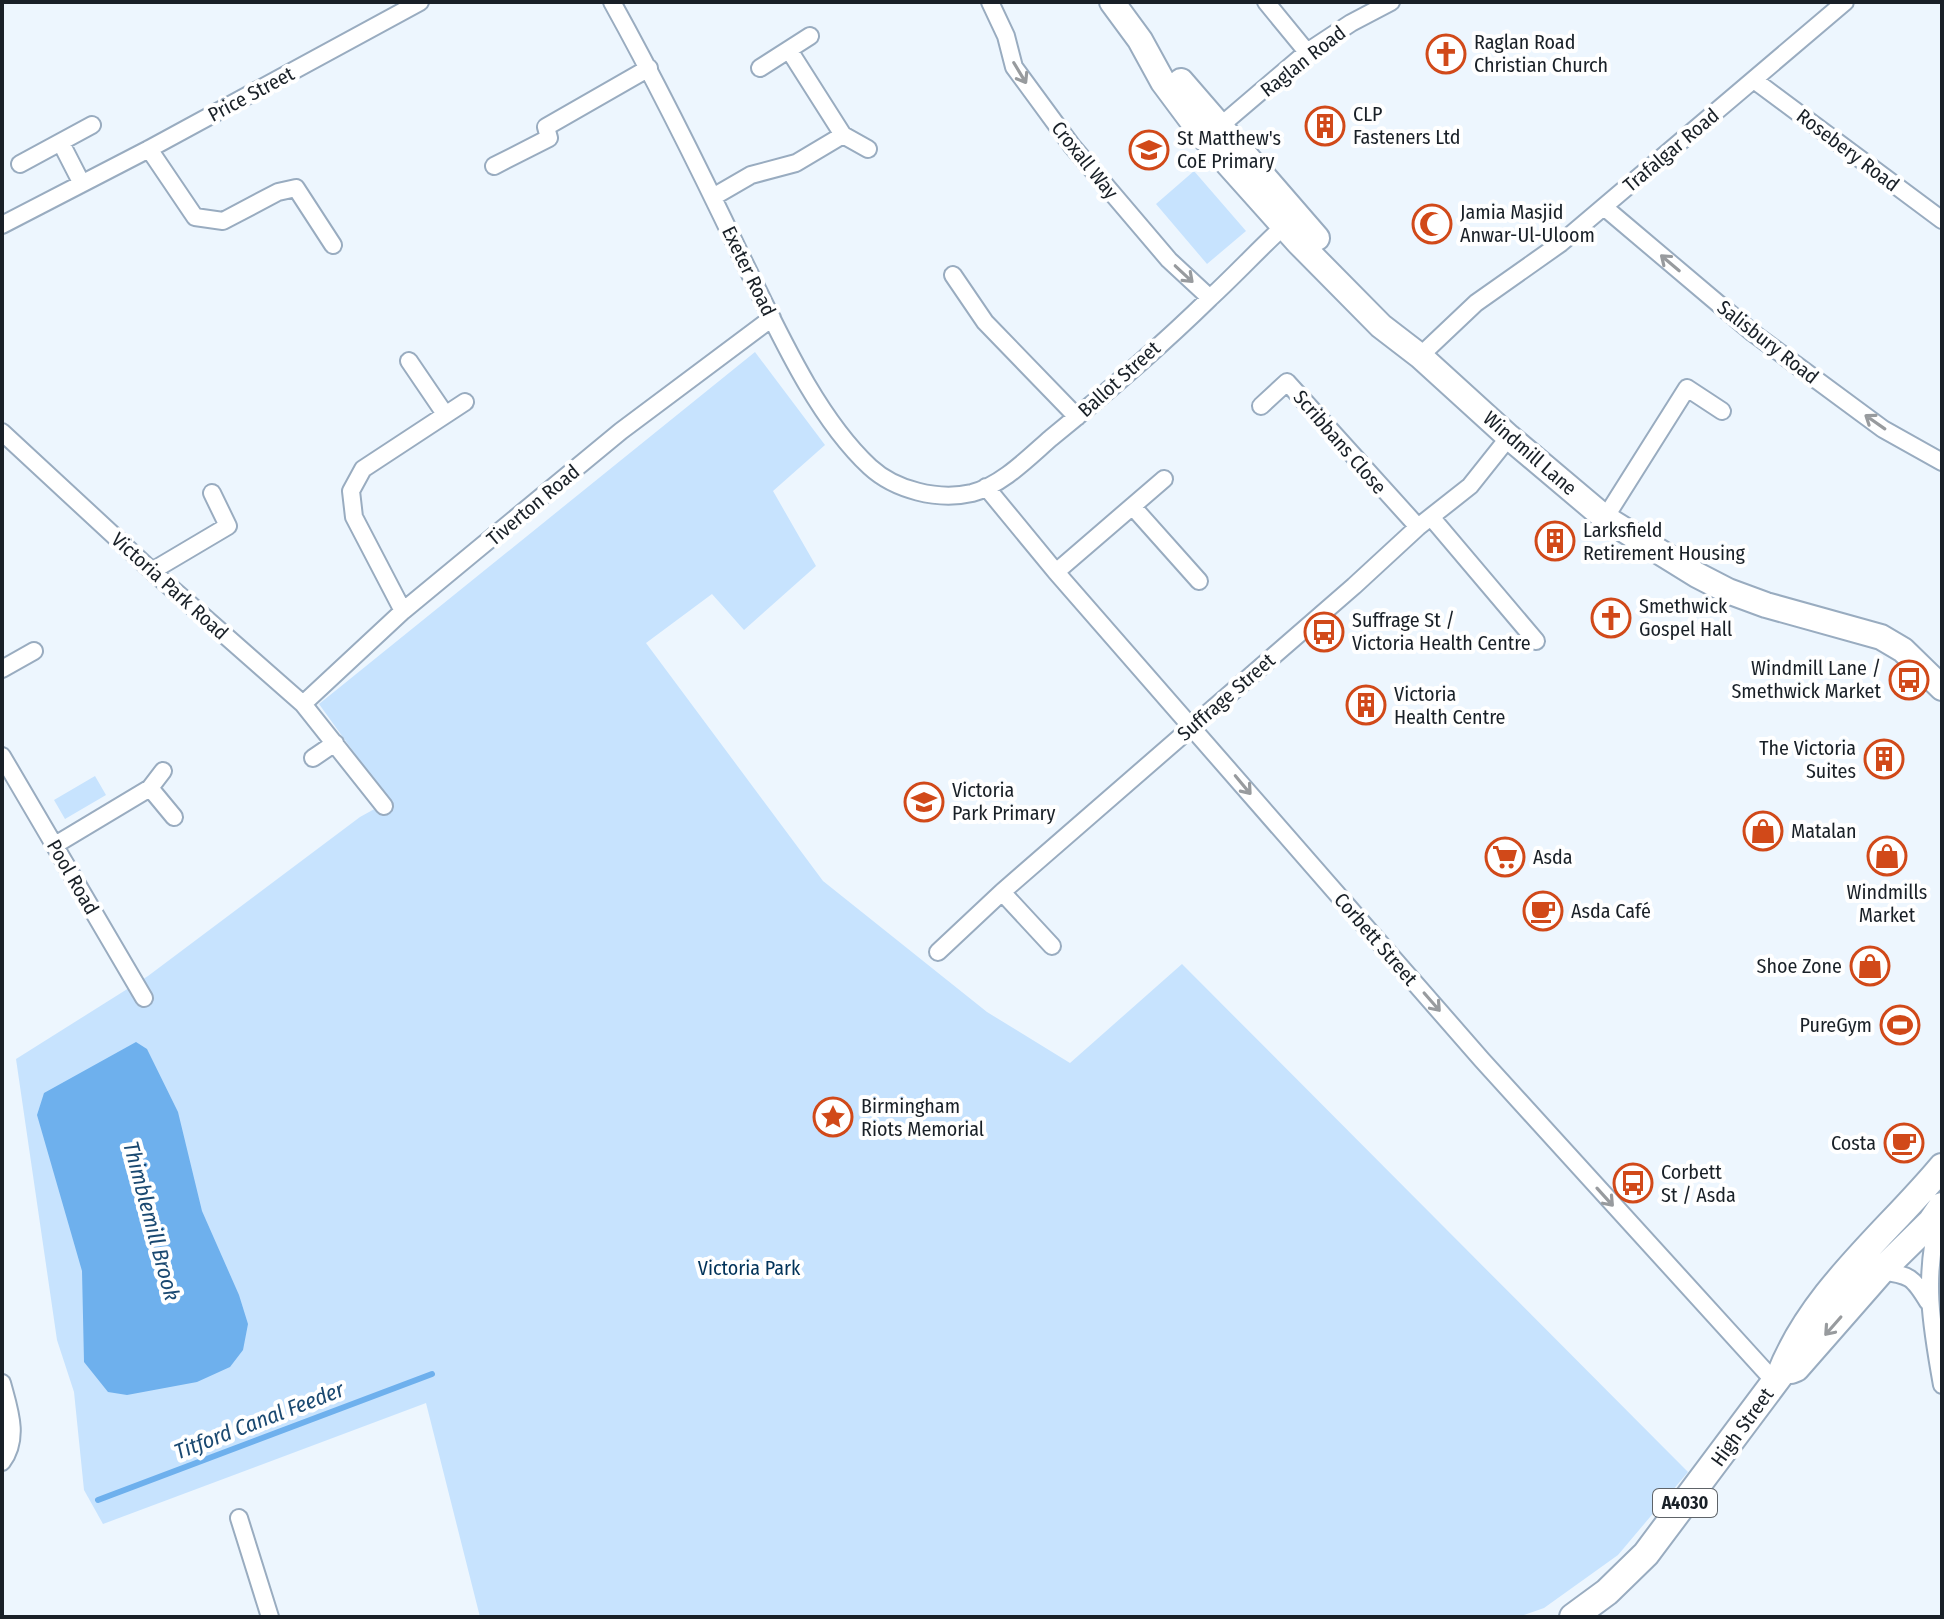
<svg xmlns="http://www.w3.org/2000/svg" width="1944" height="1619" font-family="'Fira Sans Condensed',sans-serif">
  <style>
    .green { fill: #c7e3fe }
    .water { fill: #6eb0ed }
    .lines { fill: none; stroke-linecap: round; stroke-linejoin: round }
    .stream { stroke: #6eb0ed; stroke-width: 6 }
    .street-casing { stroke: #99acc0; stroke-width: 20 }
    .secondary-casing { stroke: #99acc0; stroke-width: 28 }
    .primary-casing { stroke: #99acc0; stroke-width: 30 }
    .street { stroke: #fff; stroke-width: 16 }
    .secondary { stroke: #fff; stroke-width: 24 }
    .primary { stroke: #fff; stroke-width: 26 }
    .oneway { stroke: #989b9e }
    .labels { text-anchor: middle; stroke-width: 8; stroke-linejoin: round; paint-order: stroke }
    .shield { fill: #fff; stroke: #5e6368; stroke-width: 2 }
    .shield-label { font-size: 18px; font-weight: bold; fill: #192027 }
    .poi-label { font-size: 20px; fill: #192027; stroke: #fff; text-anchor: start }
    .street-label { font-size: 20px; fill: #192027; stroke: #fff }
    .park-label { font-size: 20px; fill: #003259; stroke: #fff }
    .water-label { font-size: 22px; font-style: italic; fill: #1a4971; stroke: #fff }
  </style>
  <rect width="100%" height="100%" fill="#edf6fe"/>
  <path class="green" d="M1194,171L1246,231L1207,264L1156,204Z
    M755,352L825,445L773,491L816,566L744,630L712,594L646,643L823,881L987,1012L1070,1063L1182,964L1688,1472L1618,1555L1544,1608L1518,1617H480L426,1403L103,1524L84,1490L74,1392L57,1340L16,1059L148,976L360,817L389,801L319,704Z
    M95,776L106,795L65,819L54,800Z"/>
  <path class="water" d="M136,1042L147,1049L178,1112L202,1211L239,1295L248,1324L243,1350L230,1367L197,1382L127,1395L108,1392L84,1362L82,1271L37,1115L44,1093Z"/>
  <g class="lines">
    <path class="stream" d="M98,1500L432,1374"/>
    <defs>
      <path id="street" d="M612,2C658,85 700,170 741,256C775,324 814,415 870,467C895,490 938,501 972,493C1002,485 1028,458 1051,438C1105,394 1160,347 1210,298C1235,275 1259,249 1284,226L1292,224
        M990,2L1006,36L1014,67L1072,146L1169,260L1210,298
        M1266,2L1307,52
        M789,50L843,135L868,149
        M760,68L810,36
        M1754,80L1942,220
        M1212,133L1307,52L1351,23L1391,2
        M61,143L81,182
        M149,149L195,217L223,221L278,192L296,188L333,245
        M20,164L92,125
        M494,166L549,138L546,127L649,68
        M713,197L751,175L796,163L843,135
        M1604,207L1753,333L1883,429L1942,462
        M2,225L149,149L420,2
        M953,275L985,322L1077,417
        M1420,356L1476,303L1561,243L1845,2
        M409,361L445,414
        M1261,406L1287,382L1418,527
        M2,432L152,571L303,704L384,806
        M986,487L1056,572L1482,1060L1775,1382
        M1133,507L1199,581
        M1431,517L1536,641
        M1605,518L1687,388L1722,411
        M152,571L228,526L212,493
        M1056,572L1164,479
        M403,611L354,517L351,491L363,469L465,402
        M2,669L34,651
        M303,704L403,611L621,431L772,318
        M2,756L144,998
        M313,758L335,743
        M150,788L174,817
        M55,845L150,788L163,771
        M1002,892L1052,946
        M938,952L1002,892L1354,586L1418,527L1470,486L1509,437
        M1939,1217C1923,1277 1931,1324 1942,1385
        M1881,1271C1910,1275 1913,1277 1928,1302
        M2,1383C9,1409 20,1438 2,1462
        M239,1518L270,1617"/>
      <path id="secondary" d="M1112,2L1140,40L1163,82L1204,137L1298,242L1381,326L1420,356L1509,437L1605,518L1697,575L1728,591L1766,605L1881,637L1903,650L1942,688
        M1181,81L1317,238"/>
      <path id="primary" d="M1791,1370L1796,1368L1881,1271L1931,1222L1942,1206
        M1573,1617L1607,1592L1646,1554L1780,1375C1812,1292 1887,1233 1942,1167"/>
    </defs>
    <use href="#street" class="street-casing"/>
    <use href="#secondary" class="secondary-casing"/>
    <use href="#primary" class="primary-casing"/>
    <use href="#street" class="street"/>
    <use href="#secondary" class="secondary"/>
    <use href="#primary" class="primary"/>
  </g>
  <defs><path id="oneway-shaft" d="M-6 0H5M1.5-3L5.5 0L1.5 3" fill="none" stroke-width="1.6" stroke-linecap="round" stroke-linejoin="round" transform="scale(2)"/></defs>
  <g class="oneway">
    <use href="#oneway-shaft" transform="translate(1020 73) rotate(59)"/>
    <use href="#oneway-shaft" transform="translate(1670 263) rotate(-140)"/>
    <use href="#oneway-shaft" transform="translate(1184 274) rotate(43)"/>
    <use href="#oneway-shaft" transform="translate(1875 422) rotate(-145)"/>
    <use href="#oneway-shaft" transform="translate(1243 785) rotate(50)"/>
    <use href="#oneway-shaft" transform="translate(1432 1002) rotate(49)"/>
    <use href="#oneway-shaft" transform="translate(1605 1197) rotate(48)"/>
    <use href="#oneway-shaft" transform="translate(1833 1326) rotate(131)"/>
  </g>
  <defs>
    <symbol id="church-ring" viewBox="-11 -11 22 22"><circle r="9.5" fill="#fff" stroke="#d14919" stroke-width="1.5"/><path d="M-1.2-6h2.4v3.5h3.3v2.4h-3.3V6h-2.4V-.1h-3.3v-2.4h3.3Z" fill="#d14919"/></symbol>
    <symbol id="building-ring" viewBox="-11 -11 22 22"><circle r="9.5" fill="#fff" stroke="#d14919" stroke-width="1.5"/><path d="M-4-6H4V6H1V3H-1V6H-4ZM-2.5-4.3h1.7v1.8h-1.7ZM.8-4.3h1.7v1.8H.8ZM-2.5-1h1.7V.8h-1.7ZM.8-1h1.7V.8H.8Z" fill="#d14919"/></symbol>
    <symbol id="school-ring" viewBox="-11 -11 22 22"><circle r="9.5" fill="#fff" stroke="#d14919" stroke-width="1.5"/><path d="M0-5L7-2L0 1L-7-2ZM-4 1L0 2.5L4 1V4Q0 6-4 4Z" fill="#d14919"/></symbol>
    <symbol id="mosque-ring" viewBox="-11 -11 22 22"><circle r="9.5" fill="#fff" stroke="#d14919" stroke-width="1.5"/><path d="M3.5-4.9A6 6 0 1 0 3.5 4.9A5 5 0 1 1 3.5-4.9Z" fill="#d14919"/></symbol>
    <symbol id="bus-ring" viewBox="-11 -11 22 22"><circle r="9.5" fill="#fff" stroke="#d14919" stroke-width="1.5"/><path d="M-5-6H5V4H4V6H2V4H-2V6H-4V4H-5ZM-3.5-4V0h7V-4ZM-3.5 1.2v1.5H-2V1.2ZM2 1.2v1.5H3.5V1.2Z" fill="#d14919"/></symbol>
    <symbol id="shop-ring" viewBox="-11 -11 22 22"><circle r="9.5" fill="#fff" stroke="#d14919" stroke-width="1.5"/><path d="M-5-2.5h2.3a2.7 3.5 0 0 1 5.4 0H5L5.5 6h-11ZM-1.5-2.5h3a1.5 2.3 0 0 0-3 0Z" fill="#d14919"/></symbol>
    <symbol id="supermarket-ring" viewBox="-11 -11 22 22"><circle r="9.5" fill="#fff" stroke="#d14919" stroke-width="1.5"/><path d="M-6-5.5h2.5l.6 2H6L4.5 2H-2.5L-4.4-4H-6ZM-1.5 3.2a1.3 1.3 0 1 0 .1 0ZM3 3.2a1.3 1.3 0 1 0 .1 0Z" fill="#d14919"/></symbol>
    <symbol id="cafe-ring" viewBox="-11 -11 22 22"><circle r="9.5" fill="#fff" stroke="#d14919" stroke-width="1.5"/><path d="M-5.5-4.5H6V0H3Q3 3.5 0 3.5H-2.5Q-5.5 3.5-5.5 0ZM3-3.2v2h1.7v-2ZM-6 4.5H4V6H-6Z" fill="#d14919"/></symbol>
    <symbol id="stadium-ring" viewBox="-11 -11 22 22"><circle r="9.5" fill="#fff" stroke="#d14919" stroke-width="1.5"/><path d="M0-5a6.5 5 0 1 0 0 10a6.5 5 0 1 0 0-10ZM-3.5-1.8h7v3.6h-7Z" fill="#d14919"/></symbol>
    <symbol id="sight-ring" viewBox="-11 -11 22 22"><circle r="9.5" fill="#fff" stroke="#d14919" stroke-width="1.5"/><path d="M0-6L1.8-2.2L6-1.7L2.9 1.2L3.7 5.4L0 3.3L-3.7 5.4L-2.9 1.2L-6-1.7L-1.8-2.2Z" fill="#d14919"/></symbol>
  </defs>
  <g fill-rule="evenodd">
    <use href="#church-ring" x="1424" y="32" width="44" height="44"/>
    <use href="#building-ring" x="1303" y="104" width="44" height="44"/>
    <use href="#school-ring" x="1127" y="128" width="44" height="44"/>
    <use href="#mosque-ring" x="1410" y="202" width="44" height="44"/>
    <use href="#building-ring" x="1533" y="519" width="44" height="44"/>
    <use href="#church-ring" x="1589" y="596" width="44" height="44"/>
    <use href="#bus-ring" x="1302" y="610" width="44" height="44"/>
    <use href="#bus-ring" x="1887" y="658" width="44" height="44"/>
    <use href="#building-ring" x="1344" y="683" width="44" height="44"/>
    <use href="#building-ring" x="1862" y="737" width="44" height="44"/>
    <use href="#school-ring" x="902" y="780" width="44" height="44"/>
    <use href="#shop-ring" x="1741" y="809" width="44" height="44"/>
    <use href="#shop-ring" x="1865" y="834" width="44" height="44"/>
    <use href="#supermarket-ring" x="1483" y="835" width="44" height="44"/>
    <use href="#cafe-ring" x="1521" y="889" width="44" height="44"/>
    <use href="#shop-ring" x="1848" y="944" width="44" height="44"/>
    <use href="#stadium-ring" x="1878" y="1003" width="44" height="44"/>
    <use href="#sight-ring" x="811" y="1095" width="44" height="44"/>
    <use href="#cafe-ring" x="1882" y="1121" width="44" height="44"/>
    <use href="#bus-ring" x="1611" y="1161" width="44" height="44"/>
  </g>
  <g class="labels">
    <rect class="shield" x="1653" y="1489" width="64" height="28" rx="6"/>
    <g class="shield-label">
      <text x="1685" y="1509">A4030</text>
    </g>
    <g class="poi-label">
      <text x="1474" y="49">Raglan Road<tspan x="1474" dy="23">Christian Church</tspan></text>
      <text x="1353" y="121">CLP<tspan x="1353" dy="23">Fasteners Ltd</tspan></text>
      <text x="1177" y="145">St Matthew's<tspan x="1177" dy="23">CoE Primary</tspan></text>
      <text x="1460" y="219">Jamia Masjid<tspan x="1460" dy="23">Anwar-Ul-Uloom</tspan></text>
      <text x="1583" y="537">Larksfield<tspan x="1583" dy="23">Retirement Housing</tspan></text>
      <text x="1639" y="613">Smethwick<tspan x="1639" dy="23">Gospel Hall</tspan></text>
      <text x="1352" y="627">Suffrage St /<tspan x="1352" dy="23">Victoria Health Centre</tspan></text>
      <text x="1881" y="675" text-anchor="end">Windmill Lane /<tspan x="1881" dy="23">Smethwick Market</tspan></text>
      <text x="1394" y="701">Victoria<tspan x="1394" dy="23">Health Centre</tspan></text>
      <text x="1856" y="755" text-anchor="end">The Victoria<tspan x="1856" dy="23">Suites</tspan></text>
      <text x="952" y="797">Victoria<tspan x="952" dy="23">Park Primary</tspan></text>
      <text x="1791" y="838">Matalan</text>
      <text x="1533" y="864">Asda</text>
      <text x="1887" y="899" text-anchor="middle">Windmills<tspan x="1887" dy="23">Market</tspan></text>
      <text x="1571" y="918">Asda Café</text>
      <text x="1842" y="973" text-anchor="end">Shoe Zone</text>
      <text x="1872" y="1032" text-anchor="end">PureGym</text>
      <text x="861" y="1113">Birmingham<tspan x="861" dy="23">Riots Memorial</tspan></text>
      <text x="1876" y="1150" text-anchor="end">Costa</text>
      <text x="1661" y="1179">Corbett<tspan x="1661" dy="23">St / Asda</tspan></text>
    </g>
    <g class="street-label">
      <text transform="translate(1303 61) rotate(-38)" y="7">Raglan Road</text>
      <text transform="translate(251 94) rotate(-28)" y="7">Price Street</text>
      <text transform="translate(1671 150) rotate(-40)" y="7">Trafalgar Road</text>
      <text transform="translate(1848 150) rotate(37)" y="7">Rosebery Road</text>
      <text transform="translate(1085 160) rotate(51)" y="7">Croxall Way</text>
      <text transform="translate(749 271) rotate(64)" y="7">Exeter Road</text>
      <text transform="translate(1768 342) rotate(38)" y="7">Salisbury Road</text>
      <text transform="translate(1119 379) rotate(-42)" y="7">Ballot Street</text>
      <text transform="translate(1340 442) rotate(49)" y="7">Scribbans Close</text>
      <text transform="translate(1530 453) rotate(41)" y="7">Windmill Lane</text>
      <text transform="translate(533 505) rotate(-40)" y="7">Tiverton Road</text>
      <text transform="translate(170 586) rotate(42)" y="7">Victoria Park Road</text>
      <text transform="translate(1226 697) rotate(-41)" y="7">Suffrage Street</text>
      <text transform="translate(73 877) rotate(60)" y="7">Pool Road</text>
      <text transform="translate(1376 939) rotate(49)" y="7">Corbett Street</text>
      <text transform="translate(1742 1427) rotate(-54)" y="7">High Street</text>
    </g>
    <g class="park-label">
      <text x="749" y="1275">Victoria Park</text>
    </g>
    <g class="water-label">
      <text transform="translate(152 1221) rotate(75)" y="8">Thimblemill Brook</text>
      <text transform="translate(259 1420) rotate(-21)" y="8">Titford Canal Feeder</text>
    </g>
  </g>
  <rect width="1944" height="1619" fill="none" stroke="#192027" stroke-width="8"/>
</svg>
